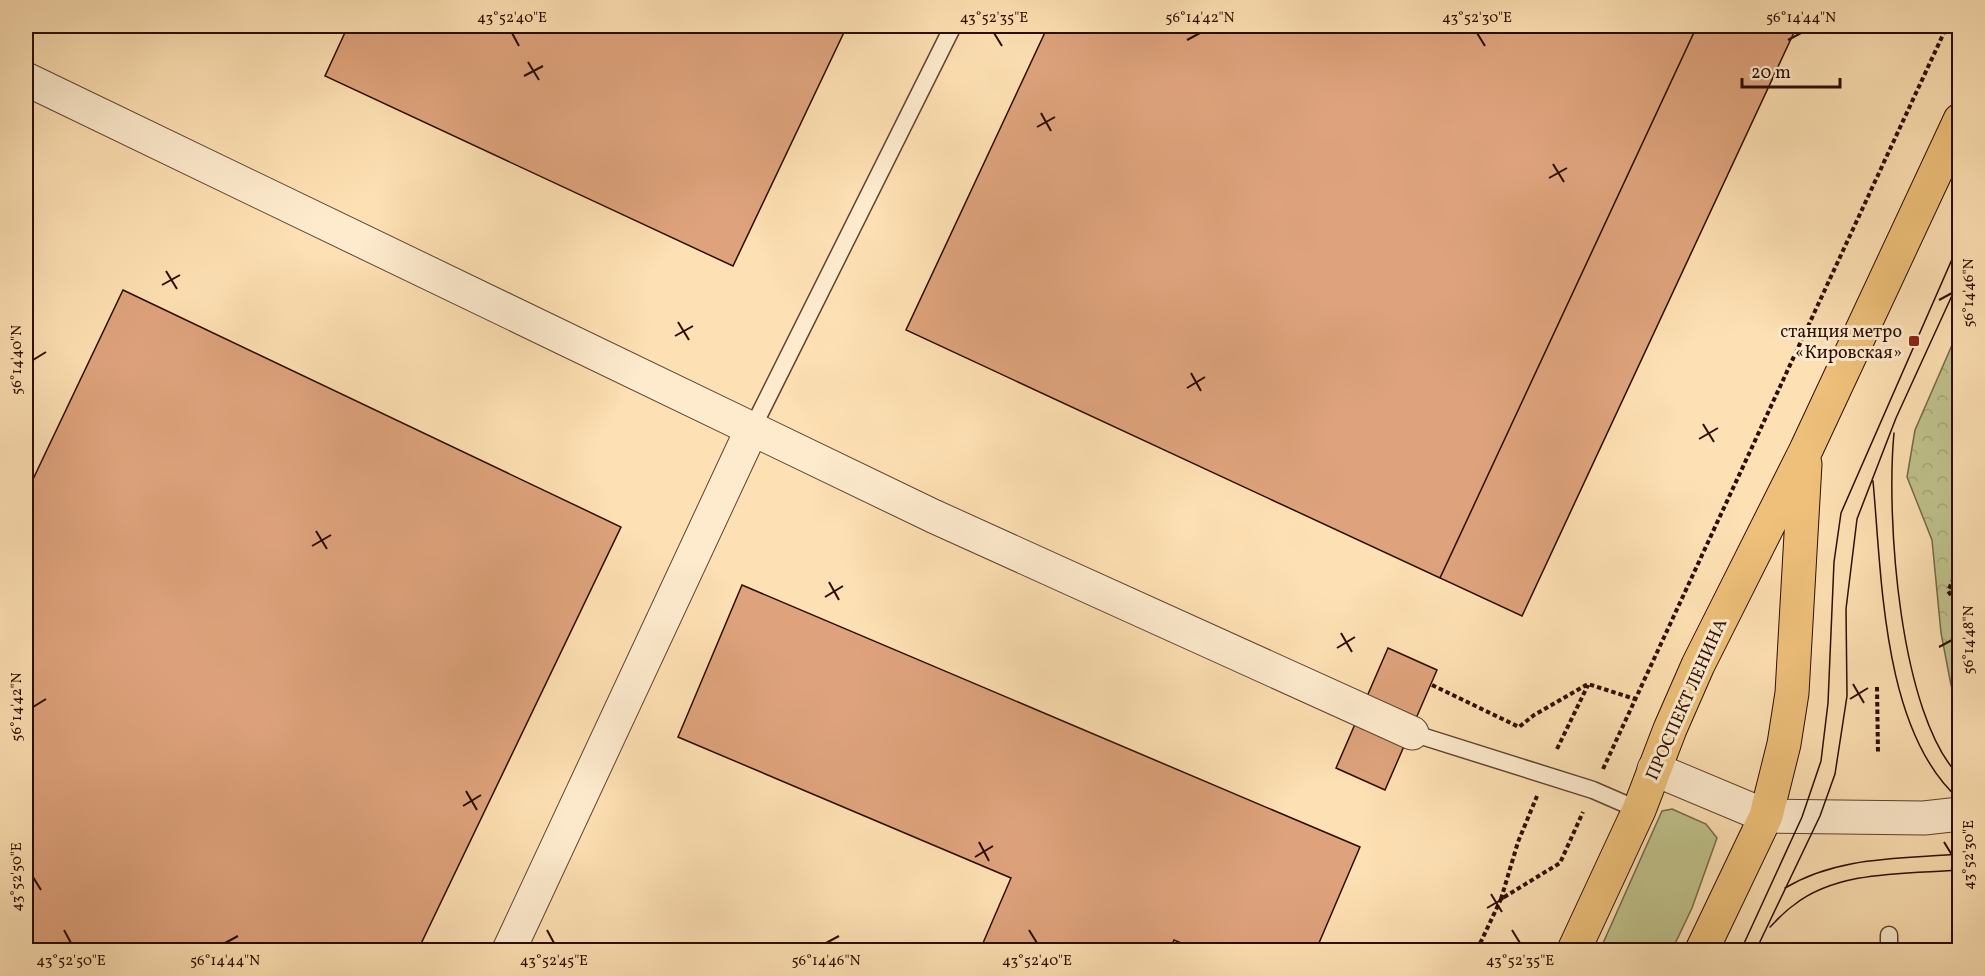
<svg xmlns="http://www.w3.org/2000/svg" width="1985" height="976" font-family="Vollkorn,serif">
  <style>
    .grass { fill: #bfc28c; stroke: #756847; stroke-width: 1.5 }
    .forest { fill: url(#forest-crowns); stroke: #756847; stroke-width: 1.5 }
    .building { fill: #dea37c; stroke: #2b0d02; stroke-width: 1.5 }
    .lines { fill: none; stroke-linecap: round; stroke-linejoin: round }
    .service-casing { stroke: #60422e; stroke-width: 19 }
    .minor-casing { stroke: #60422e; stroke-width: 35 }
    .tertiary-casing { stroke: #60422e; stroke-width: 35 }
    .primary-casing { stroke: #2b0d02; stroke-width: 35 }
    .path { stroke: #2b0d02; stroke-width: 4; stroke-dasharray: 4.5 3; stroke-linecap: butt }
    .service { stroke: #feebce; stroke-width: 16 }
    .minor { stroke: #feebce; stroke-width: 33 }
    .tertiary { stroke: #feebce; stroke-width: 33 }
    .primary { stroke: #eec07a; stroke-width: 33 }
    .tram { stroke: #2b0d02; stroke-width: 1.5 }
    .ticks { fill: none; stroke: #2b0d02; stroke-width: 2 }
    .poi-dot { fill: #8f2418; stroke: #feebce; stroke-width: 2 }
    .labels { text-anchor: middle; stroke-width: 6; stroke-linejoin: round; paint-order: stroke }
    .poi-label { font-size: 18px; fill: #2b0d02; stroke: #feebce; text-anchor: end }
    .street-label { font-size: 18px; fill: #2b0d02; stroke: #feebce }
    .neatline { fill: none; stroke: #2b0d02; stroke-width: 2 }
    .ticks-label { font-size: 15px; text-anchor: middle; fill: #2b0d02 }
  </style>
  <defs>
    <pattern id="forest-crowns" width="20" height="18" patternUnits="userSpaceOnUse" patternTransform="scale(1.5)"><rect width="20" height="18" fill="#bfc28c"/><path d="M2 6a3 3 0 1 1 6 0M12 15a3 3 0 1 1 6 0" fill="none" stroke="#a4a677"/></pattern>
  </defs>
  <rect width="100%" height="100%" fill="#fde0b3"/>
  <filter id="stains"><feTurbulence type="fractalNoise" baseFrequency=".00333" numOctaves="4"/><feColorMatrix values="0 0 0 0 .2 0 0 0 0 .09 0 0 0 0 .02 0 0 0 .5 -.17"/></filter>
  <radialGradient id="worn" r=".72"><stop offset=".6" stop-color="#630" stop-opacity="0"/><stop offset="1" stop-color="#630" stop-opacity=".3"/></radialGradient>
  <path class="grass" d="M1672,809L1706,824L1717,838L1692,908L1672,950H1600L1662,811Z"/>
  <path class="forest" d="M1959,329L1960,705H1959L1951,685L1941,633L1932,540L1907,477L1915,430Z"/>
  <path class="building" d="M348,26H847L733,266L325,76Z
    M1048,26H1697L1440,578L906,330Z
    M1697,26H1797L1522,616L1440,578Z
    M123,290L621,527L418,950H26V494Z
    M742,585L1360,847L1316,950H1198L1174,940L1170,950H980L1011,878L678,737Z
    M1388,648L1437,670L1385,790L1336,768Z"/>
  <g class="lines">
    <defs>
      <path id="service" d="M752,429L953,26
        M1412,733L1593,790L1639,810
        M1889,950V935"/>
      <path id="minor" d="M26,79L933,516L1412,733
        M509,950L752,429"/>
      <path id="tertiary" d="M1654,769L1766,816L1924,818L1960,814"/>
      <path id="primary" d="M1574,950L1639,810L1670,729L1698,665L1806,450L1960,120
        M1702,950L1766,816L1784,744L1792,693L1805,464"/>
    </defs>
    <use href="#service" class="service-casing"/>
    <use href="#minor" class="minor-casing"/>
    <use href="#tertiary" class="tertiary-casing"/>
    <use href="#primary" class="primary-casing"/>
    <path class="path" d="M1960,564L1948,591L1960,607
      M1432,685L1519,727L1534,715L1588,684L1635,699
      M1877,687L1878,754
      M1557,749L1588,685
      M1603,769L1947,26
      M1501,899L1518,842L1537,796
      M1477,950L1501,899L1560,863L1583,812"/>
    <use href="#service" class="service"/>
    <use href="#minor" class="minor"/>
    <use href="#tertiary" class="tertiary"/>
    <use href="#primary" class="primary"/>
    <path class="tram" d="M1894,433C1886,517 1899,715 1960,777
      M1873,481C1882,577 1882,732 1960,800
      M1785,888C1838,856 1899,859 1960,854
      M1770,927C1778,919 1785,911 1794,905C1838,870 1907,874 1960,870
      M1741,950L1802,817L1821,761L1828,703L1834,562L1841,513L1960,241
      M1756,950L1820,816L1835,774L1847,696L1846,609L1857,519L1896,418L1960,278"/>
  </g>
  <path class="ticks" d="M512,33L519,46M994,33L1002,46M1477,33L1485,46M1187,40L1200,33M1788,40L1801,33M528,62L539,80M524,76L543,66M1041,113L1051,131M1037,127L1055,117M1553,164L1564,182M1549,178L1567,168M166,271L177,289M162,285L180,275M1939,300L1952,293M678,322L689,340M675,336L693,326M33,360L46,352M1191,373L1201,391M1187,388L1205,377M1703,424L1714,442M1699,439L1718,428M316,531L327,549M312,546L331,535M829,582L839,600M825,597L843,586M1341,633L1352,652M1939,647L1952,640M1337,648L1355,637M1853,684L1864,703M1850,699L1868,688M33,707L46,699M466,791L477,810M463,806L481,795M979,842L989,861M1944,842L1952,855M975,857L993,846M33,877L41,890M1491,894L1502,912M1487,908L1506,897M64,930L71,943M547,930L554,943M1029,930L1037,943M1512,930L1520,943M225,943L238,936M826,943L839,936"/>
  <rect class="poi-dot" x="1908" y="335" width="12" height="12" rx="3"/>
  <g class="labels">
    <g class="poi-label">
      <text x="1902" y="337">станция метро<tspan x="1902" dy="21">«Кировская»</tspan></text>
    </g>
    <g class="street-label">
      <text transform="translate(1686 699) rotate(-66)" y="6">ПРОСПЕКТ ЛЕНИНА</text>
    </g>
  </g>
  <rect width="1985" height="976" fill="none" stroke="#fde0b3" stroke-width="66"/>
  <path d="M1742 78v9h98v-9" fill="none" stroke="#2b0d02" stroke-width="3"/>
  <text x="1751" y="78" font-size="18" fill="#2b0d02" stroke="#feebce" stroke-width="4.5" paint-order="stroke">20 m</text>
  <rect x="33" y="33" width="1919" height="910" class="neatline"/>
  <g class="ticks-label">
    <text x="512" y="22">43°52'40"E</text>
    <text x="994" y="22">43°52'35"E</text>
    <text x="1200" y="22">56°14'42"N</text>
    <text x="1477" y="22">43°52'30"E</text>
    <text x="1801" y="22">56°14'44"N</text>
    <text transform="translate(1968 293) rotate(-90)" y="5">56°14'46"N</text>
    <text transform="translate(16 360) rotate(-90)" y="5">56°14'40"N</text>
    <text transform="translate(1968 640) rotate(-90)" y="5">56°14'48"N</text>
    <text transform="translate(16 707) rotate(-90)" y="5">56°14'42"N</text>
    <text transform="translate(1968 855) rotate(-90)" y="5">43°52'30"E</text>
    <text transform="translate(16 877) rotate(-90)" y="5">43°52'50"E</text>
    <text x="71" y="965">43°52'50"E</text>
    <text x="225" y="965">56°14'44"N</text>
    <text x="554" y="965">43°52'45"E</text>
    <text x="826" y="965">56°14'46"N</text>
    <text x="1037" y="965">43°52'40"E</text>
    <text x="1520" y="965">43°52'35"E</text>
  </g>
  <rect width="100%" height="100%" filter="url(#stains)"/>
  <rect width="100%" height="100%" fill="url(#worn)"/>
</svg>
